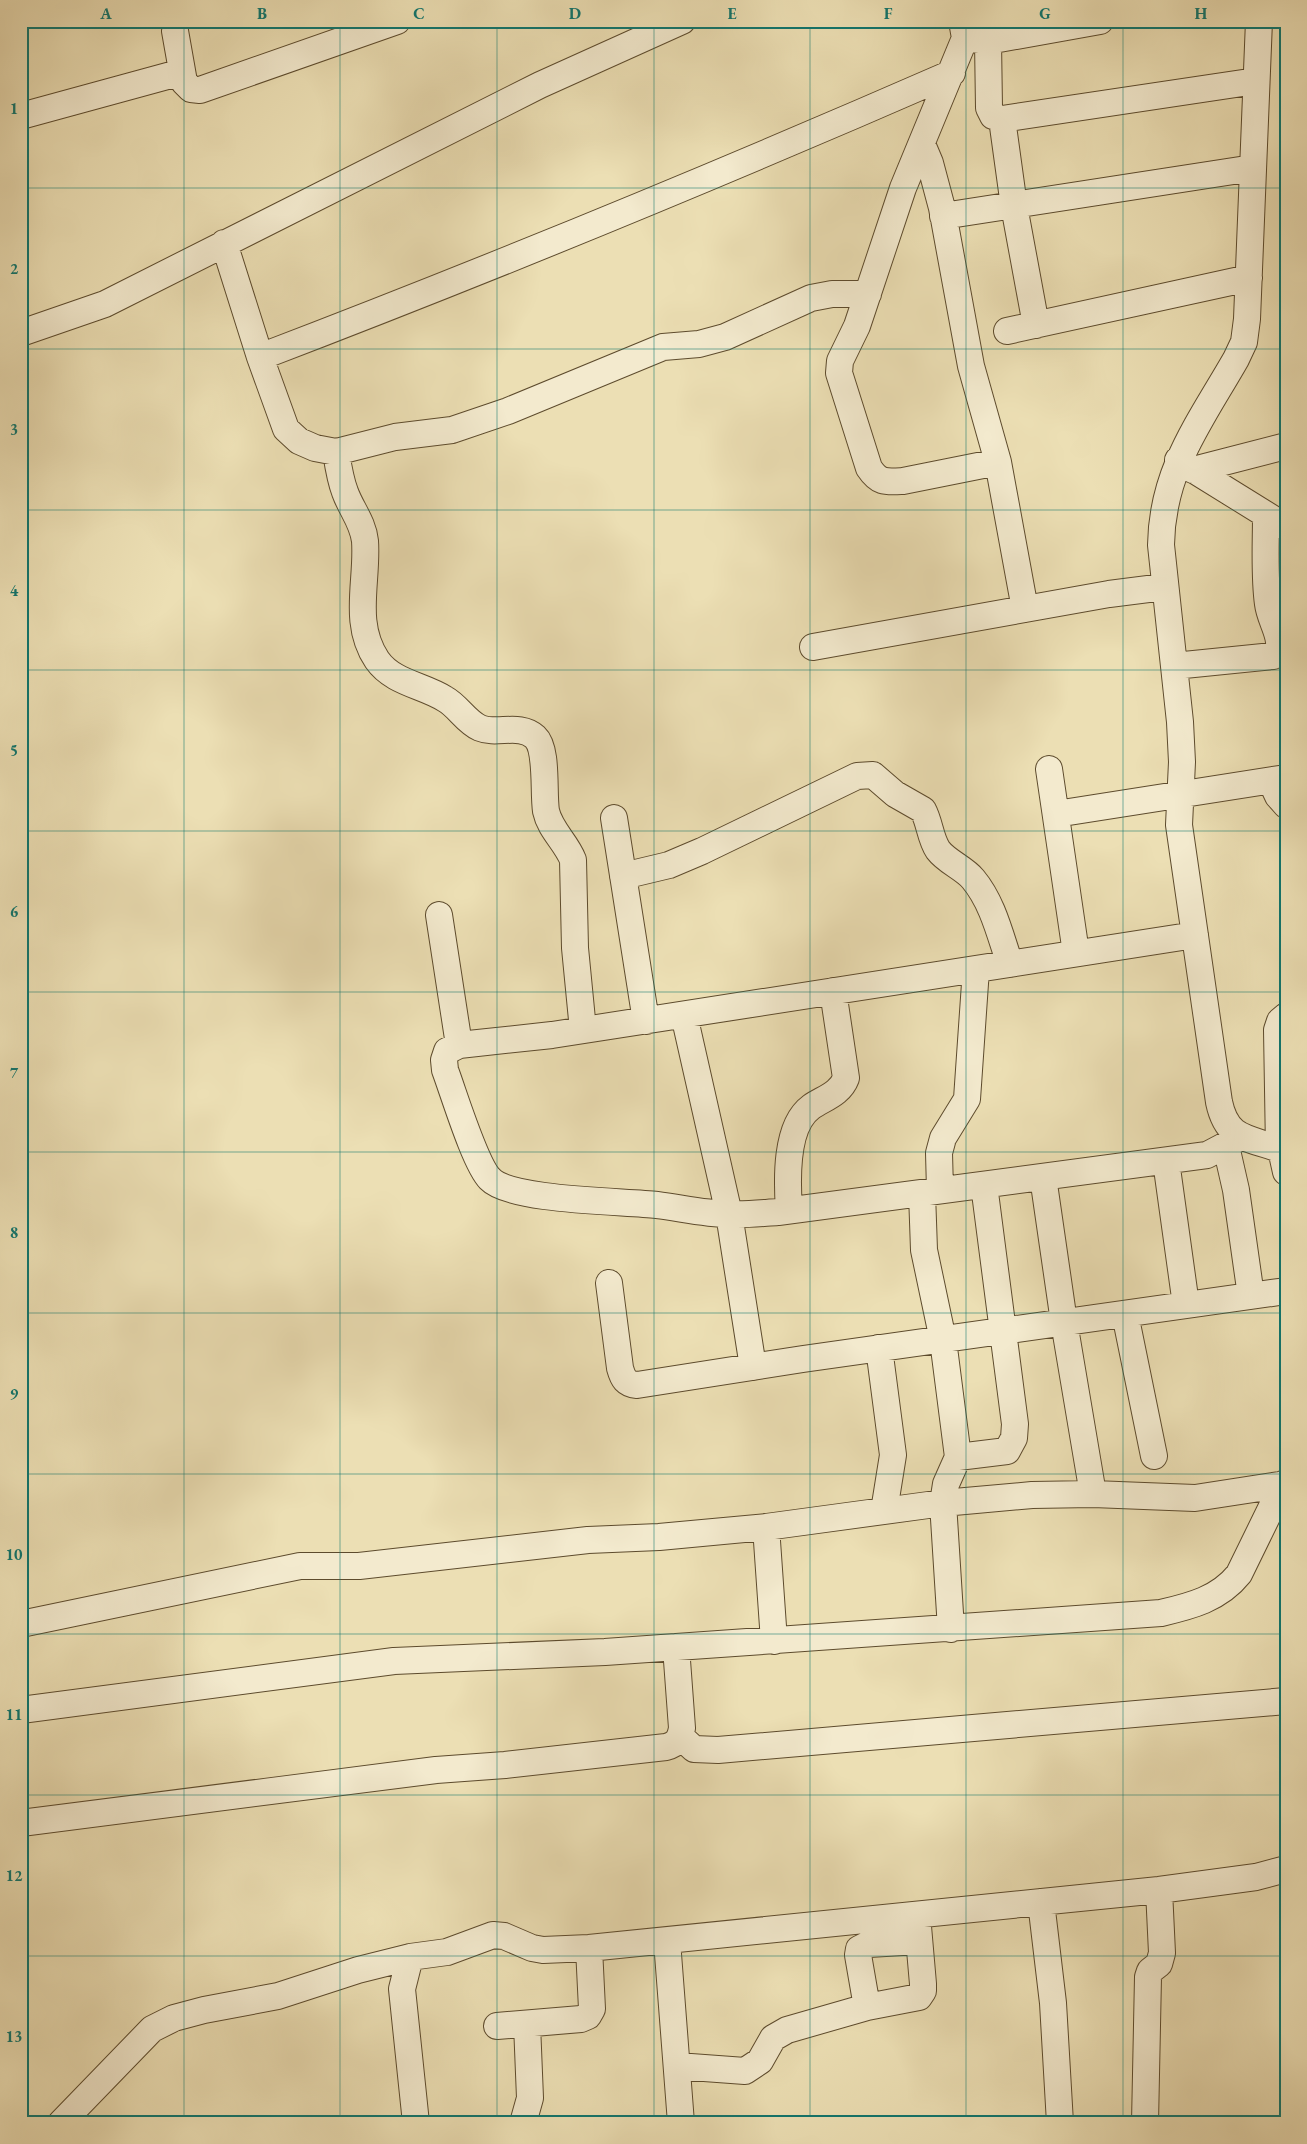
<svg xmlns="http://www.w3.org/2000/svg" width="1307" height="2144" font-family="'EB Garamond',serif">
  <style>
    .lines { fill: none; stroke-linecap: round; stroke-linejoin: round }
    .minor-casing { stroke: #5d4b2d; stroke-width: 28 }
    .minor { stroke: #f3eace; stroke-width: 26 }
    .grid { fill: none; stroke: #0f766e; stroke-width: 1; stroke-opacity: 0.55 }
    .neatline { fill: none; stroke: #0f766e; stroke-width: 2 }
    .grid-label { font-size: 16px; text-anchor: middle; font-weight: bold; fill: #0f766e }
  </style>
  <rect width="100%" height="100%" fill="#ecdfb4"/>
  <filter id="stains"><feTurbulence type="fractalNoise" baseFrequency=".004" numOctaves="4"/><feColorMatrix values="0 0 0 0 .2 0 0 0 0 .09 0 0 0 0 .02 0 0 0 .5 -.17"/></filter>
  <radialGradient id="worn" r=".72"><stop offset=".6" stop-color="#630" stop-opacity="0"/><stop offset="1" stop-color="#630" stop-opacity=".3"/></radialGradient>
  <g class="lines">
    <defs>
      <path id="minor" d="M962,21L965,38L903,188L857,326L840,361L839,373L869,468C879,483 885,482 903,481L998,462
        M1259,21L1247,319L1244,342L1236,359C1200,422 1162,470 1161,545L1180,722L1182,762L1179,825L1219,1102C1227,1140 1247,1137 1279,1149L1282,1154L1286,1172
        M175,31L184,82L191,89L200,90L397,21
        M972,39L988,41L1100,21
        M988,41L989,108L993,116L1002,119L1256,81
        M21,116L182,72
        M1002,119L1014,206L1036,325
        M922,144L930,163L942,208L971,366L998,462L1025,609
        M943,216L1253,168
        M224,243L260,357L286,429L299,441L315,448L336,452L395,437L452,430L508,411L663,347L699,344L725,337L811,298L832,294H868
        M1007,331L1249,278
        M21,333L105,304L540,85L682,21
        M260,357C493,268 723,173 952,73
        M336,452C338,465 340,479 345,492C351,509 363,522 365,541C368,581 352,623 377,660C393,683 423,685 445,699C458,706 466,722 480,728C497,735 520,723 535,737C548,749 543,792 546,811C550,830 566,842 573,860L575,948L583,1030
        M1178,460L1286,527
        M1193,470L1286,446
        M813,647L1109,594L1164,587
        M1174,666L1273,656L1278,653C1283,636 1270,621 1268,604C1264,575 1266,544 1266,515
        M1049,769L1076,953
        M1271,781L1278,796L1286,805
        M1056,814L1286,778
        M614,818L646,1021
        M623,876L669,865L702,851L857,776L873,775L895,794L923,810C930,823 930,838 938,850C947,862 964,868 973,879C993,903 1000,935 1010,964
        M439,915L459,1045
        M1195,935L552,1035L459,1045L447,1051L444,1060L445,1070C454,1094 475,1164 490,1179C511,1201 623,1201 657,1205C681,1208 705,1214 729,1214C745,1215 762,1213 778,1212L1207,1155L1241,1137
        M684,1015L729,1214L753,1367
        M1226,1146L1236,1190L1251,1296
        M1279,1149L1277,1030L1280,1021L1286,1016
        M1166,1161L1186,1305
        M1043,1177L1064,1322L1093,1494
        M940,1190L939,1153L943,1138L967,1099L976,969
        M922,1193L924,1250L943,1340L958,1457L946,1484L943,1503L951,1629
        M789,1210C787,1181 785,1126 811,1107C824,1098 840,1094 846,1078L833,991
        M609,1283L620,1368C623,1379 626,1384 637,1385L803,1359L1286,1291
        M1125,1314L1154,1456
        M879,1348L893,1455L884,1511
        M958,1457L1007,1451L1014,1438L1015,1424L984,1185
        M766,1527L774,1641
        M21,1624L300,1566H359L588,1540L659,1537L766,1527L943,1503L1032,1495L1093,1494L1195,1498L1286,1484
        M21,1710L394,1661L605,1652L1161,1613C1191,1606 1219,1599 1239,1574L1283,1484
        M681,1737L694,1749L718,1750L1286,1701
        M21,1823L436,1770L505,1765L666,1747C677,1744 680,1739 682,1728L676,1647
        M1041,1902L1053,2003L1060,2123
        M667,1941L681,2123
        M410,1957L402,1989L416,2123
        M867,2007L858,1955L859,1949L869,1944L919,1941
        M497,2026L581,2019L588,2016L592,2009L589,1948
        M677,2066L745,2071L760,2061L773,2038L787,2030L867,2007L919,1997L923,1991V1984L917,1915
        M61,2123L152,2029L174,2018L204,2010L278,1996L358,1970L410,1957L447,1952L493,1935L504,1936L532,1948L543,1950L589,1948L1159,1890L1256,1877L1286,1869
        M523,2123L530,2098L527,2024
        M1145,2123L1148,1977L1150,1971L1159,1964L1162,1953L1159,1890"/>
    </defs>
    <use href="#minor" class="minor-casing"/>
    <use href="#minor" class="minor"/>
  </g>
  <path class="grid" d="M184,21V2123M340,21V2123M497,21V2123M654,21V2123M810,21V2123M966,21V2123M1123,21V2123M21,188H1286M21,349H1286M21,510H1286M21,670H1286M21,831H1286M21,992H1286M21,1152H1286M21,1313H1286M21,1474H1286M21,1634H1286M21,1795H1286M21,1956H1286"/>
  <rect width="1307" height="2144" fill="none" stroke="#ecdfb4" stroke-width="55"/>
  <rect x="28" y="28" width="1252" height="2088" class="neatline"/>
  <g class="grid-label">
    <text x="106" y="19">A</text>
    <text x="262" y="19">B</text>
    <text x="419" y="19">C</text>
    <text x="575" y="19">D</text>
    <text x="732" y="19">E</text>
    <text x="888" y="19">F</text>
    <text x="1045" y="19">G</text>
    <text x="1201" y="19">H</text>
    <text x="14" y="114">1</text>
    <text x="14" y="274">2</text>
    <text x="14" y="435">3</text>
    <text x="14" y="596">4</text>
    <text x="14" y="756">5</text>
    <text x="14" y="917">6</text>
    <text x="14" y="1078">7</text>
    <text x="14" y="1238">8</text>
    <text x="14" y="1399">9</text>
    <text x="14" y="1560">10</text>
    <text x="14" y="1720">11</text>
    <text x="14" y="1881">12</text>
    <text x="14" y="2042">13</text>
  </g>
  <rect width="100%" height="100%" filter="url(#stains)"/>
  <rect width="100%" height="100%" fill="url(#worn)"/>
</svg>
